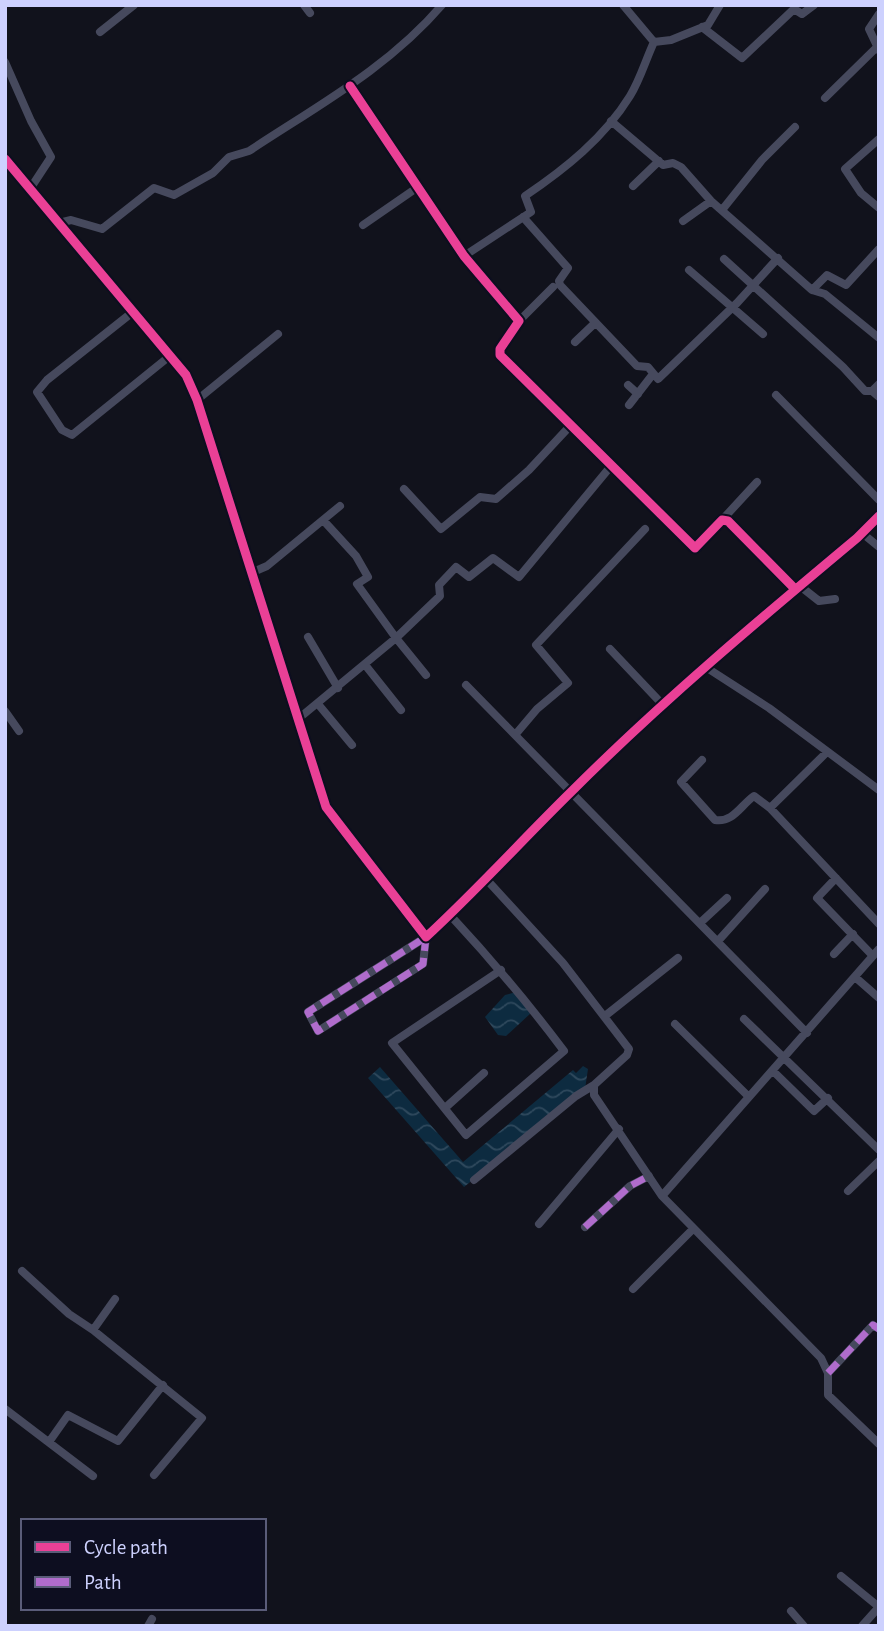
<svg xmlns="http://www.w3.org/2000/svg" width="884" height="1631" font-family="'Alegreya Sans',sans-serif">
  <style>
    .water { fill: url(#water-waves) }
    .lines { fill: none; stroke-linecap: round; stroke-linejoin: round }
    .minor { stroke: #46495d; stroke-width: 8 }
    .quiet { stroke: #b06ccc; stroke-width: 7; stroke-dasharray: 14 7; stroke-linecap: butt }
    .cycleway-casing { stroke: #0d0e20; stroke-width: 13 }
    .cycleway { stroke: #ea4096; stroke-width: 9 }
  </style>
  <defs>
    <pattern id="water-waves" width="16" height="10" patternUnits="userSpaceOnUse" patternTransform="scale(1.75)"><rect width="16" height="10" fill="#0d2b40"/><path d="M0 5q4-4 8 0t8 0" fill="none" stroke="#2f495d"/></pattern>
  </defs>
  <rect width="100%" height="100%" fill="#11121c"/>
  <path class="water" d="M516,992L531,1013L506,1036L498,1035L485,1017L505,995Z
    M583,1066L588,1069L585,1089L464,1187L368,1078L380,1067L463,1162L573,1070L576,1073Z"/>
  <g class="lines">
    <path class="minor" d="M304,5L310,13
      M623,5L654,42
      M879,14L869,29L879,50
      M702,27L742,58L794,9L802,14L814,5
      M100,32L134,5
      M654,42L671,40L708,25L720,5
      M5,62L31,121L51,157L30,189
      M350,86L464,256L519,321L500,349V355L695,548L722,520L728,521L795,589
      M825,98L877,47
      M611,121L663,165L673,163L681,167L711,201L812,290L825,294L879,338
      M879,139L845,169L861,193L879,208
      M5,159L186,375L197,400L326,807L426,937C477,890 523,839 572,791C662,701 760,619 857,538L879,516
      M633,186L659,161
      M722,210L762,160L795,127
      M523,217L568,268L559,281L560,285L637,366L648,367L658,379L737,303L778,258
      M683,221L711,201
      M59,223L71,220L102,229L154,188L174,195L213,173L229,157L249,151C317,106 388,68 442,5
      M363,225L418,187
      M464,256L531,212L525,196C565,169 604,138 630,96C640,80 646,59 654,42
      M724,259L843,367L865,391H872
      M689,270L763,334
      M812,290L827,275L846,285L879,249
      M134,311L47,380L37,392L62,430L72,435L171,355
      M519,321L553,287
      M575,342L595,323
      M879,384L872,391L879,397
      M628,385L638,394
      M776,395L879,500
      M197,400L278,334
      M629,405L653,374
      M404,489L441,529L480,497L496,499L529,470L570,426
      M722,520L757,482
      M862,533L879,547
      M251,573L267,566L340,506
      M800,586L819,601L835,599
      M308,637L338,688
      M610,649L663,705
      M366,666L401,710
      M704,666L769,708L879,790
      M426,675L396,638L440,596L439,585L456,567L469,577L493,558L519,577L611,466
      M466,685L807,1033
      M318,704L352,745
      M5,711L19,731
      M298,719L396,638L357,584L368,577L356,556L323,520
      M515,735L537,709L568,683L536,645L645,529
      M827,752L770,808L879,924
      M702,760L681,782L715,820C733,823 741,805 754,796L770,808
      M836,878L817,898L873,956
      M487,880L563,963L629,1049L627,1055L594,1085V1095L662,1196L821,1358L828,1373V1395L879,1444
      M450,915C491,959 528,1003 564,1051L466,1135L392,1043L501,970
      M700,923L727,898
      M426,937L423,964L318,1031L308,1012Z
      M718,941L765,889
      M834,954L853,934
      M855,977L879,998
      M605,1016L678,958
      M744,1019L879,1150
      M675,1024L749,1097
      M773,1071L814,1111L828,1098
      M445,1108L484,1073
      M474,1180L576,1096L594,1085
      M848,1191L879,1161
      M662,1196L879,949
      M539,1224L619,1129
      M585,1227L630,1186L649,1176
      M22,1271L69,1314L93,1330L115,1299
      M633,1289L692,1230
      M93,1330L202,1418L154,1475
      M828,1373L873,1325L879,1329
      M5,1409L93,1476
      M49,1442L68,1415L118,1441L163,1385
      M841,1576L879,1607
      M791,1611L804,1626
      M148,1626L152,1619
      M862,1626L879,1607"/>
    <path class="quiet" d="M426,937L423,964L318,1031L308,1012Z
      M585,1227L630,1186L649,1176
      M828,1373L873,1325L879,1329"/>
    <defs>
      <path id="cycleway" d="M350,86L464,256L519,321L500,349V355L695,548L722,520L728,521L795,589
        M5,159L186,375L197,400L326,807L426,937C477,890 523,839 572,791C662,701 760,619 857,538L879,516"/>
    </defs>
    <use href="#cycleway" class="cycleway-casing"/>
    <use href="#cycleway" class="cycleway"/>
  </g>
  <rect width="884" height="1631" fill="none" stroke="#cdd1fe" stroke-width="14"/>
  <rect x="21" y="1519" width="245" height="91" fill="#0d0e20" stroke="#5a5c79" stroke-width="2"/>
  <rect x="35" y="1542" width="35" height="10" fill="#ea4096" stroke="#5a5c79" stroke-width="2"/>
  <text x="84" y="1554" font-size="21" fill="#cdd1fe">Cycle path</text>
  <rect x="35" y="1577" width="35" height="10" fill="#b06ccc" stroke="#5a5c79" stroke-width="2"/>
  <text x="84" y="1589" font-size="21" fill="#cdd1fe">Path</text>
</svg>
